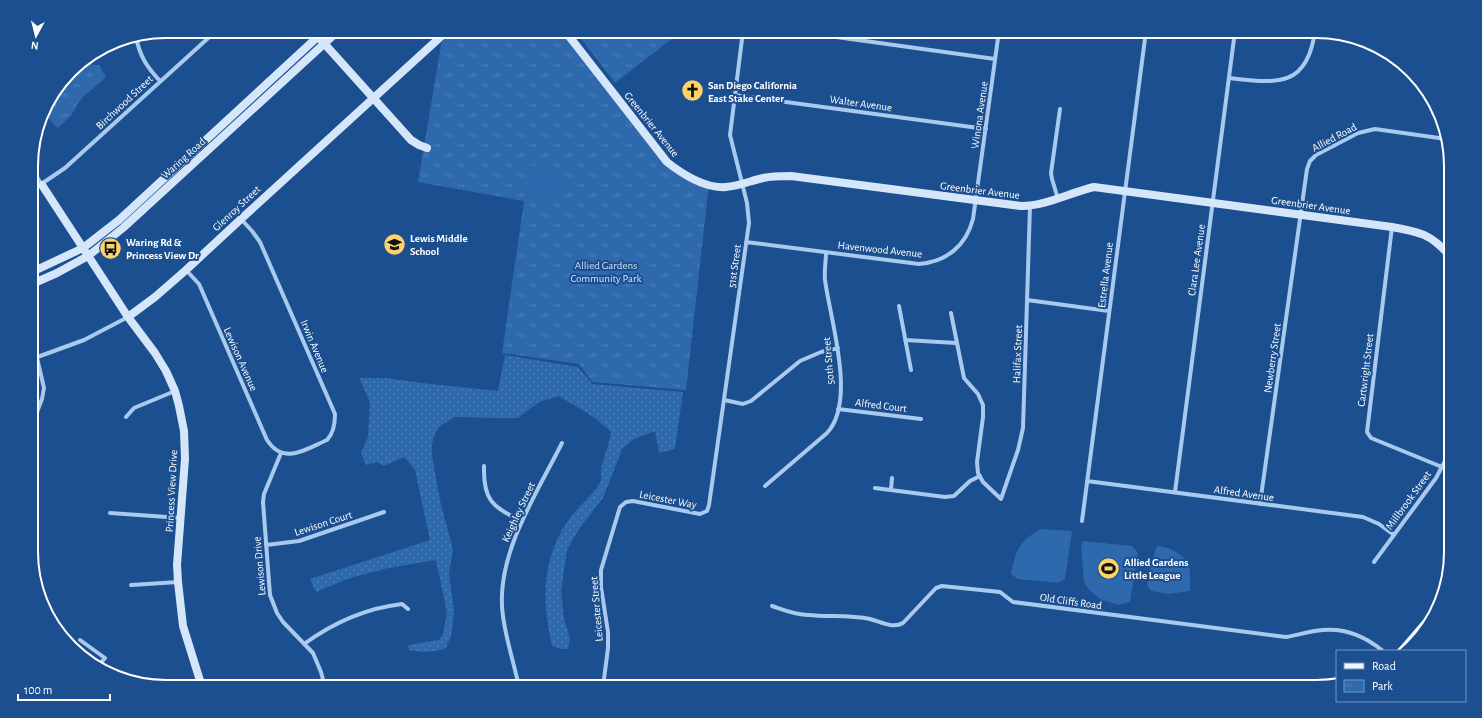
<svg xmlns="http://www.w3.org/2000/svg" width="1482" height="718" font-family="'Alegreya Sans',sans-serif">
  <style>
    .grass { fill: url(#grass-dots) }
    .park { fill: url(#park-tufts) }
    .pitch { fill: #2e69ad }
    .lines { fill: none; stroke-linecap: round; stroke-linejoin: round }
    .street { stroke: #a9c9ee; stroke-width: 4 }
    .secondary { stroke: #d6e6fa; stroke-width: 8 }
    .primary { stroke: #f0f6ff; stroke-width: 10 }
    .labels { text-anchor: middle; stroke-width: 4; stroke-linejoin: round; paint-order: stroke }
    .poi-label { font-size: 11px; font-weight: bold; fill: #fff; stroke: #1b4f8f; text-anchor: start }
    .street-label { font-size: 11px; fill: #fff; stroke: #1b4f8f }
    .park-label { font-size: 11px; fill: #cfe3fa; stroke: #1b4f8f }
    .rim { fill: none; stroke: #fff; stroke-width: 2 }
  </style>
  <defs>
    <pattern id="grass-dots" width="8" height="8" patternUnits="userSpaceOnUse"><rect width="8" height="8" fill="#2e69ad"/><path d="M2 2h.1M6 6h.1" fill="none" stroke="#4d80b9" stroke-width="1.8" stroke-linecap="round"/></pattern>
    <pattern id="park-tufts" width="24" height="20" patternUnits="userSpaceOnUse"><rect width="24" height="20" fill="#2e69ad"/><path d="M3 7l-1-3M5 7V3M7 7l1-3M15 17l-1-3M17 17v-4M19 17l1-3" fill="none" stroke="#4d80b9"/></pattern>
  </defs>
  <rect width="100%" height="100%" fill="#1b4f8f"/>
  <path class="grass" d="M505,355L578,367L592,384L683,392L675,449L659,453L655,431L634,439L622,449L603,498L579,529L567,550L561,591L564,619L570,638L568,649H561L552,646C541,599 542,555 572,515C579,506 598,490 601,480C602,475 600,469 602,465C605,454 609,444 611,432L595,418L559,396L539,402L518,418H498L455,417L441,425L435,433L432,444V456L441,505L453,549L449,573L454,610L453,624L451,636L446,648C433,653 423,652 409,650L408,645L439,640L443,634L447,613L436,560L388,568L350,578L316,592L310,579L430,540L415,470L404,457L383,466L377,462L366,465L361,453L368,437L370,402L359,378H386L430,384L498,391Z"/>
  <path class="park" d="M450,31H565L663,157L709,184L686,390L592,382L579,364L502,353L524,201L418,182L441,45Z
    M584,31H682L615,83L579,36Z
    M90,57L92,65H99L106,77L84,96L77,105L72,114L58,128L43,113L45,106L77,65Z"/>
  <path class="pitch" d="M527,165L562,169L558,198L523,194Z
    M1042,529L1072,531L1065,579L1058,583L1018,579L1011,574C1015,551 1020,539 1042,529Z
    M1083,541L1132,546L1138,553L1130,602L1118,605L1100,599L1089,590L1084,582L1081,547Z
    M1157,546C1163,546 1167,548 1172,550C1193,560 1190,571 1190,591L1169,594L1151,591L1147,586L1150,567Z"/>
  <g class="lines">
    <path class="street" d="M793,31L995,59
      M136,37C140,57 147,67 160,81
      M1229,78C1276,83 1307,89 1315,31
      M734,95L986,129
      M31,168L42,185
      M31,191L65,168L216,31
      M1058,199L1052,179L1051,173L1060,109
      M1392,227L1367,432L1371,438L1442,467
      M746,242L919,264C946,262 966,246 973,219L999,31
      M186,270L199,284L267,440C284,466 306,449 327,440C334,433 335,423 335,414L260,242L252,231L241,219
      M1027,300L1109,311
      M899,306L911,370
      M951,313L964,378L978,394L983,405V417L977,462L978,473L983,482L1001,499L1018,450L1023,428L1030,206
      M905,340L956,343
      M32,359L84,340L128,317
      M724,400L743,404L751,401L800,361L821,352L838,348
      M838,409L921,419
      M126,417L134,408L175,391
      M32,425L42,399L44,388L37,358
      M281,453L264,494L263,502L270,595L277,613L283,622L313,653L321,672L325,687
      M484,466C483,502 493,506 522,522
      M1087,481L1363,517L1379,524L1394,535
      M765,486L827,433C857,401 830,319 825,280C824,271 826,261 826,253
      M875,488L945,497L954,496L970,481L980,476
      M891,490L892,478
      M1175,492L1235,31
      M1260,504L1307,169L1310,161L1316,155L1358,133L1375,129L1446,139
      M110,513L181,518
      M1082,521L1146,31
      M266,545L299,541L384,512
      M1374,562L1436,478L1446,459L1451,422
      M131,585L178,582
      M772,606C784,610 795,615 808,615C829,617 850,615 870,619C881,622 893,629 903,623L936,588L942,586L1000,592L1013,602L1286,637C1298,635 1310,631 1323,630C1345,628 1366,637 1383,651
      M80,640L105,658L99,665
      M304,644C333,623 367,608 402,604L408,609
      M519,687C514,663 506,640 503,616C494,557 537,493 562,443
      M603,687L608,648V632L601,587V570L620,507L626,502L633,501L700,514L707,511L709,505L749,223L747,203L730,135L743,31"/>
    <path class="secondary" d="M313,31L411,140L419,145L427,148
      M565,31L667,162C682,174 706,189 726,187C739,186 750,181 763,178C772,176 781,176 791,176L1021,206C1046,206 1069,193 1094,187L1392,227C1420,232 1431,234 1450,256
      M42,185L128,317L155,353L166,371L175,391L179,406L184,431L185,459L177,565L178,582L183,626L202,687
      M32,272L83,248L119,220L324,31
      M32,284L57,273L88,256L123,228L338,31
      M128,317L155,297L186,270L241,219L447,31"/>
    <path class="primary" d="M1403,651L1433,616"/>
  </g>
  <defs>
    <symbol id="church-disc" viewBox="-11 -11 22 22"><circle r="9.5" fill="#ffd166" stroke="#1b4f8f"/><path d="M-1.2-6h2.4v3.5h3.3v2.4h-3.3V6h-2.4V-.1h-3.3v-2.4h3.3Z" fill="#111"/></symbol>
    <symbol id="school-disc" viewBox="-11 -11 22 22"><circle r="9.5" fill="#ffd166" stroke="#1b4f8f"/><path d="M0-5L7-2L0 1L-7-2ZM-4 1L0 2.5L4 1V4Q0 6-4 4Z" fill="#111"/></symbol>
    <symbol id="bus-disc" viewBox="-11 -11 22 22"><circle r="9.5" fill="#ffd166" stroke="#1b4f8f"/><path d="M-5-6H5V4H4V6H2V4H-2V6H-4V4H-5ZM-3.5-4V0h7V-4ZM-3.5 1.2v1.5H-2V1.2ZM2 1.2v1.5H3.5V1.2Z" fill="#111"/></symbol>
    <symbol id="stadium-disc" viewBox="-11 -11 22 22"><circle r="9.5" fill="#ffd166" stroke="#1b4f8f"/><path d="M0-5a6.5 5 0 1 0 0 10a6.5 5 0 1 0 0-10ZM-3.5-1.8h7v3.6h-7Z" fill="#111"/></symbol>
  </defs>
  <g fill-rule="evenodd">
    <use href="#church-disc" x="680" y="78" width="25" height="25"/>
    <use href="#school-disc" x="382" y="232" width="25" height="25"/>
    <use href="#bus-disc" x="98" y="236" width="25" height="25"/>
    <use href="#stadium-disc" x="1096" y="556" width="25" height="25"/>
  </g>
  <g class="labels">
    <g class="poi-label">
      <text x="708" y="89">San Diego California<tspan x="708" dy="13">East Stake Center</tspan></text>
      <text x="410" y="242">Lewis Middle<tspan x="410" dy="13">School</tspan></text>
      <text x="126" y="246">Waring Rd &amp;<tspan x="126" dy="13">Princess View Dr</tspan></text>
      <text x="1124" y="566">Allied Gardens<tspan x="1124" dy="13">Little League</tspan></text>
    </g>
    <g class="street-label">
      <text transform="translate(124 102) rotate(-43)" y="4">Birchwood Street</text>
      <text transform="translate(861 103) rotate(8)" y="4">Walter Avenue</text>
      <text transform="translate(979 115) rotate(-82)" y="4">Winona Avenue</text>
      <text transform="translate(652 124) rotate(51)" y="4">Greenbrier Avenue</text>
      <text transform="translate(1334 137) rotate(-28)" y="4">Allied Road</text>
      <text transform="translate(183 158) rotate(-42)" y="4">Waring Road</text>
      <text transform="translate(980 190) rotate(7)" y="4">Greenbrier Avenue</text>
      <text transform="translate(1311 205) rotate(8)" y="4">Greenbrier Avenue</text>
      <text transform="translate(236 208) rotate(-43)" y="4">Glenroy Street</text>
      <text transform="translate(880 249) rotate(6)" y="4">Havenwood Avenue</text>
      <text transform="translate(1196 260) rotate(-82)" y="4">Clara Lee Avenue</text>
      <text transform="translate(734 266) rotate(-82)" y="4">51st Street</text>
      <text transform="translate(1105 275) rotate(-83)" y="4">Estrella Avenue</text>
      <text transform="translate(315 346) rotate(67)" y="4">Irwin Avenue</text>
      <text transform="translate(1017 354) rotate(-88)" y="4">Halifax Street</text>
      <text transform="translate(1272 358) rotate(-82)" y="4">Newberry Street</text>
      <text transform="translate(241 359) rotate(66)" y="4">Lewison Avenue</text>
      <text transform="translate(828 361) rotate(-95)" y="4">50th Street</text>
      <text transform="translate(1365 370) rotate(-83)" y="4">Cartwright Street</text>
      <text transform="translate(881 405) rotate(7)" y="4">Alfred Court</text>
      <text transform="translate(171 491) rotate(-87)" y="4">Princess View Drive</text>
      <text transform="translate(1244 493) rotate(8)" y="4">Alfred Avenue</text>
      <text transform="translate(668 499) rotate(11)" y="4">Leicester Way</text>
      <text transform="translate(1408 500) rotate(-54)" y="4">Millbrook Street</text>
      <text transform="translate(518 512) rotate(-65)" y="4">Keighley Street</text>
      <text transform="translate(323 523) rotate(-18)" y="4">Lewison Court</text>
      <text transform="translate(259 566) rotate(-95)" y="4">Lewison Drive</text>
      <text transform="translate(1071 601) rotate(8)" y="4">Old Cliffs Road</text>
      <text transform="translate(596 609) rotate(-95)" y="4">Leicester Street</text>
    </g>
    <g class="park-label">
      <text x="606" y="269">Allied Gardens<tspan x="606" dy="13">Community Park</tspan></text>
    </g>
  </g>
  <path d="M0 0H1482V718H0ZM166 38H1316A128 128 0 0 1 1444 166V552A128 128 0 0 1 1316 680H166A128 128 0 0 1 38 552V166A128 128 0 0 1 166 38Z" fill="#1b4f8f" fill-rule="evenodd"/>
  <path class="rim" d="M166 38H1316A128 128 0 0 1 1444 166V552A128 128 0 0 1 1316 680H166A128 128 0 0 1 38 552V166A128 128 0 0 1 166 38Z"/>
  <rect x="1336" y="650" width="130" height="52" fill="#1b4f8f" stroke="#7695bc"/>
  <rect x="1344" y="663" width="20" height="6" fill="#f0f6ff" stroke="#7695bc"/>
  <text x="1372" y="670" font-size="12" fill="#ffffff">Road</text>
  <rect x="1344" y="680" width="20" height="12" fill="url(#park-tufts)" stroke="#7695bc"/>
  <text x="1372" y="690" font-size="12" fill="#ffffff">Park</text>
  <g transform="translate(36 36) rotate(187)" stroke="#1b4f8f" stroke-width="3" paint-order="stroke">
  <path d="M0-3L7 15L0 10L-7 15Z" fill="#ffffff"/>
  <text y="-6" font-size="11" font-weight="bold" text-anchor="middle" fill="#ffffff">N</text>
  </g>
  <path d="M18 694v6h92v-6" fill="none" stroke="#ffffff" stroke-width="2"/>
  <text x="24" y="694" font-size="12" fill="#ffffff" stroke="#1b4f8f" stroke-width="3" paint-order="stroke">100 m</text>
</svg>
